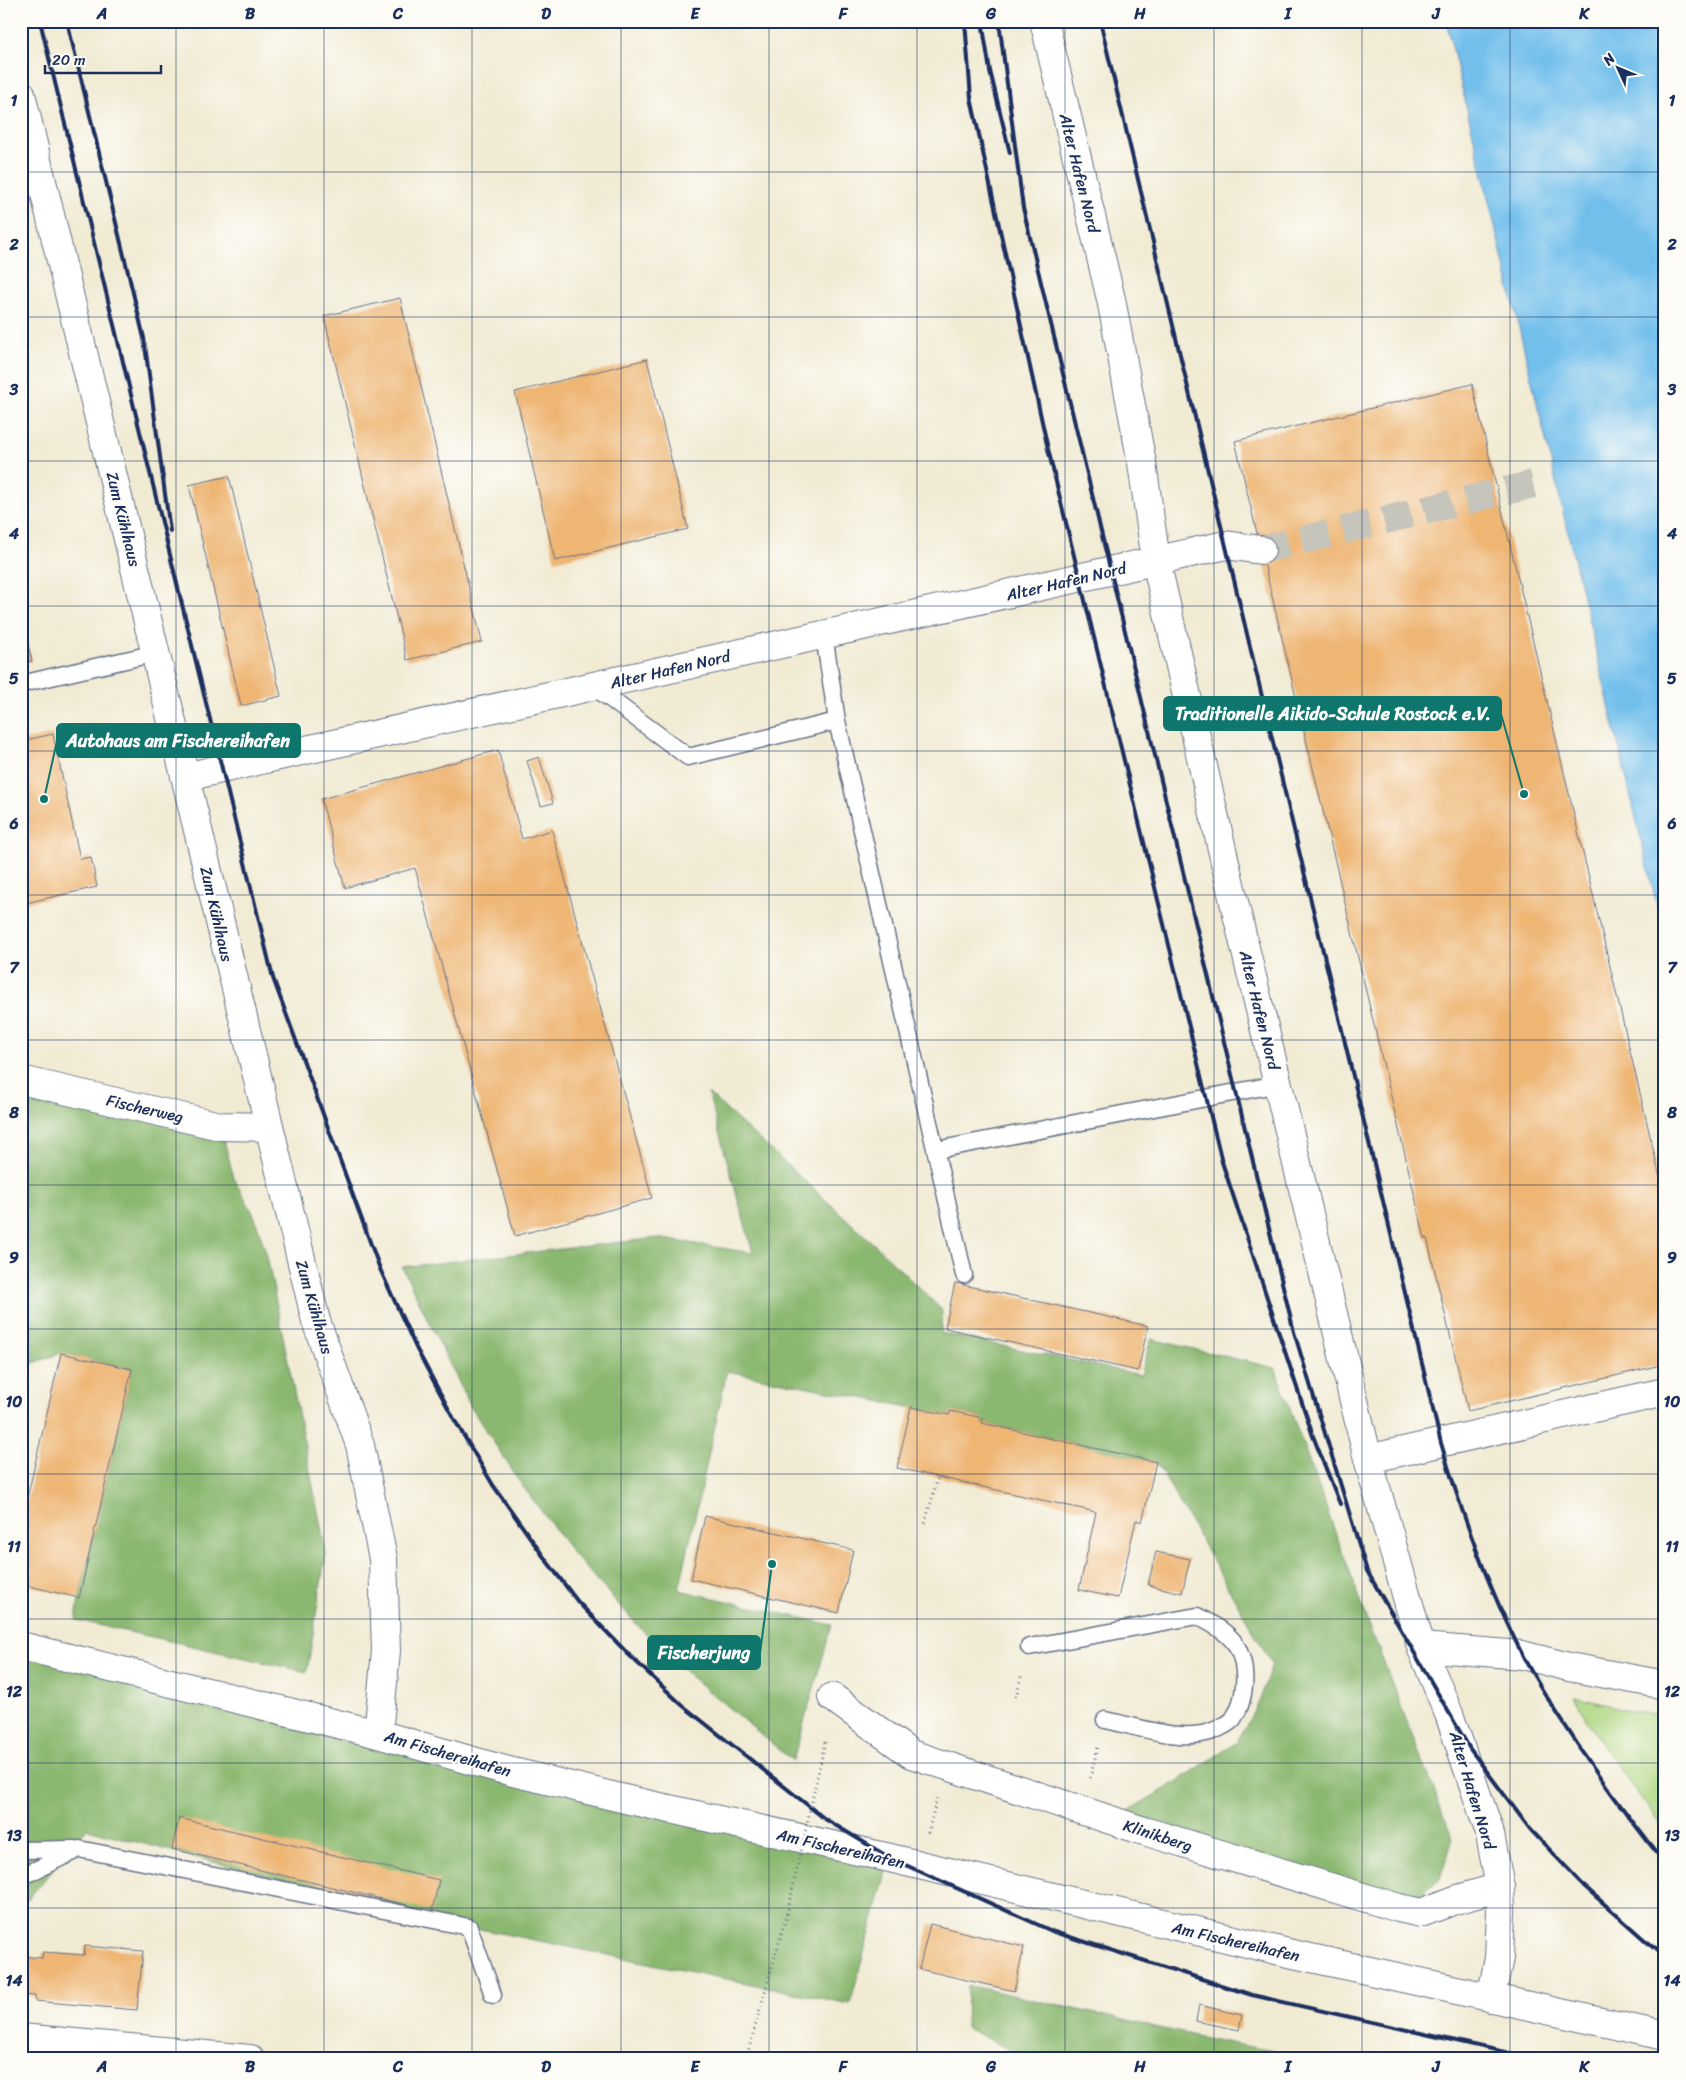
<svg xmlns="http://www.w3.org/2000/svg" width="1686" height="2080" font-family="Sriracha,sans-serif">
  <style>
    .green { fill: #afd782; stroke: #658370 }
    .forest { fill: #8bb870; stroke: #537467 }
    .water { fill: #72bfec; stroke: #4677a5 }
    .building { fill: #eeb573 }
    .lines { fill: none; stroke-linecap: round; stroke-linejoin: round }
    .street-tunnel { stroke: #c6c5bc; stroke-width: 28; stroke-dasharray: 28 14; stroke-linecap: butt }
    .lane-casing { stroke: #667187; stroke-width: 19 }
    .street-casing { stroke: #667187; stroke-width: 30 }
    .secondary-casing { stroke: #667187; stroke-width: 30 }
    .path { stroke: #667187; stroke-width: 3; stroke-dasharray: 1 4; stroke-linecap: butt }
    .lane { stroke: #fff; stroke-width: 16 }
    .street { stroke: #fff; stroke-width: 28 }
    .secondary { stroke: #fff; stroke-width: 28 }
    .rail { stroke: #1b2f5e; stroke-width: 4 }
    .path-bridge { stroke: #667187; stroke-width: 3; stroke-dasharray: 1 4; stroke-linecap: butt }
    .grid { fill: none; stroke: #1b2f5e; stroke-width: 1; stroke-opacity: 0.55 }
    .labels { text-anchor: middle; stroke-width: 4.5; stroke-linejoin: round; paint-order: stroke }
    .street-label { font-size: 16px; fill: #1b2f5e; stroke: #fdfcf7 }
    .leader { fill: none; stroke: #0f766e; stroke-width: 2 }
    .callout-dot { fill: #0f766e; stroke: #fdfcf7; stroke-width: 2 }
    .callout { fill: #0f766e; stroke: #0f766e; stroke-width: 2 }
    .callout-label { font-size: 18px; text-anchor: middle; font-weight: bold; fill: #fff }
    .neatline { fill: none; stroke: #1b2f5e; stroke-width: 2 }
    .grid-label { font-size: 16px; text-anchor: middle; font-weight: bold; fill: #1b2f5e }
  </style>
  <rect width="100%" height="100%" fill="#fdfcf7"/>
  <filter id="ink" filterUnits="userSpaceOnUse"><feTurbulence type="fractalNoise" baseFrequency=".02" numOctaves="2"/><feDisplacementMap in="SourceGraphic" scale="10" xChannelSelector="R" yChannelSelector="G"/><feConvolveMatrix kernelMatrix="1 2 1 2 8 2 1 2 1" color-interpolation-filters="sRGB"/></filter>
  <filter id="wash" filterUnits="userSpaceOnUse"><feTurbulence type="fractalNoise" baseFrequency=".0096" numOctaves="4" result="noise"/><feDisplacementMap in="SourceGraphic" scale="20" xChannelSelector="R" yChannelSelector="G"/><feGaussianBlur stdDeviation="1.12" result="paint"/><feColorMatrix in="noise" values="0 0 0 0 0 0 0 0 0 0 0 0 0 0 0 0 0 1.4 0 .05"/><feComposite in="paint" operator="in"/></filter>
  <g filter="url(#wash)">
    <rect width="100%" height="100%" fill="#f1ebd4"/>
    <path class="green" d="M1574,1697L1665,1718V1830L1600,1743Z"/>
    <path class="forest" d="M21,1080L220,1126L234,1178L254,1215L267,1256L326,1552L307,1672L76,1620L79,1598L132,1369L61,1353L28,1365L21,1363Z
      M708,1093L874,1244L942,1310L941,1333L1141,1375L1151,1339L1275,1368L1373,1635L1453,1839L1440,1879L1418,1895L1400,1900L1122,1814L1172,1785L1237,1742L1260,1700L1272,1664L1156,1462L982,1423V1418L950,1411L949,1415L727,1371L679,1590L832,1625L793,1761L689,1675L640,1628L575,1556L521,1484L472,1409L402,1267L657,1238L753,1253Z
      M21,1646L890,1858L850,2004L440,1921L87,1829L21,1907Z
      M967,1985L1200,2037L1314,2059H1031L1022,2056L966,2028Z"/>
    <path class="water" d="M1446,21H1665V940Z"/>
    <g id="blocks">
      <path class="building" d="M400,298L482,642L407,660L324,316Z
        M647,359L688,529L555,561L515,392Z
        M1472,384L1661,1182L1665,1203V1364L1468,1411L1427,1238L1425,1239L1235,441Z
        M229,476L281,696L241,706L189,485Z
        M21,616L32,661L21,663Z
        M53,734L80,859L91,857L97,887L21,904V741Z
        M498,750L522,839L552,830L652,1198L515,1236L415,868L345,888L321,799Z
        M539,757L553,803L541,806L527,761Z
        M955,1283L1148,1326L1138,1371L945,1328Z
        M61,1353L132,1369L79,1598L21,1584V1524Z
        M911,1407L949,1415L950,1411L983,1418L982,1423L1156,1462L1142,1522L1136,1520L1118,1598L1079,1590L1096,1512L897,1468Z
        M705,1516L853,1550L839,1613L691,1579Z
        M1156,1552L1190,1559L1182,1593L1148,1585Z
        M179,1818L439,1880L432,1911L172,1849Z
        M930,1924L1024,1947L1014,1991L919,1969Z
        M85,1946L143,1951L137,2010L35,2001V1996L21,1995V1956L42,1958L43,1952L84,1955Z
        M1199,2005L1242,2015L1239,2030L1196,2021Z"/>
    </g>
  </g>
  <g filter="url(#ink)">
    <use href="#blocks" fill-opacity="0" stroke="#667187" stroke-width="1"/>
    <g class="lines">
      <path class="street-tunnel" d="M1261,550L1534,484"/>
      <defs>
        <path id="lane" d="M21,684L156,653
          M593,686L688,757L837,721L824,635
          M837,721L964,1275
          M936,1150L1278,1084
          M1029,1647L1197,1616C1212,1624 1231,1633 1238,1649C1248,1669 1246,1701 1233,1719C1229,1724 1216,1730 1210,1732C1179,1742 1136,1726 1105,1720
          M21,1850L74,1849
          M21,1877L79,1849L469,1927L493,1995"/>
        <path id="street" d="M1044,21L1111,299L1142,463L1156,561L1235,906L1368,1459L1421,1647L1449,1714L1489,1830L1500,1887L1501,1912L1499,1958L1491,1998
          M21,94L316,1321L360,1445L383,1559L386,1651L378,1734
          M185,777L1226,545L1261,550
          M21,1080L220,1126L269,1127
          M1368,1459L1665,1392
          M1421,1647L1522,1655L1569,1667L1665,1685
          M832,1697L911,1754L1144,1831L1399,1908L1421,1913L1455,1900L1500,1887
          M21,2038L250,2059"/>
        <path id="secondary" d="M21,1646L378,1734L501,1769L629,1800L890,1858L1293,1954L1665,2036"/>
      </defs>
      <use href="#lane" class="lane-casing"/>
      <use href="#street" class="street-casing"/>
      <use href="#secondary" class="secondary-casing"/>
      <path class="path" d="M925,1523L938,1477
        M1016,1697L1022,1673
        M1090,1778L1098,1747
        M928,1833L937,1798
        M746,2059L787,1914"/>
      <use href="#lane" class="lane"/>
      <use href="#street" class="street"/>
      <use href="#secondary" class="secondary"/>
      <path class="rail" d="M40,21L273,978L380,1269L416,1348L454,1419L493,1485L546,1560L578,1602L628,1654L682,1705L825,1819L890,1858L1054,1932L1252,1995L1536,2059
        M67,21L144,338L170,531
        M965,21L971,98L1048,449L1222,1162L1313,1436L1340,1504
        M982,21L990,71L1010,153
        M999,21L1023,208L1294,1332L1367,1571L1470,1749L1530,1829L1584,1886L1665,1958
        M1100,21L1441,1443C1462,1515 1488,1587 1522,1654C1532,1675 1545,1694 1557,1713C1590,1765 1626,1815 1665,1863"/>
      <path class="path-bridge" d="M787,1914L825,1742"/>
    </g>
  </g>
  <path class="grid" d="M176,21V2059M324,21V2059M472,21V2059M621,21V2059M769,21V2059M917,21V2059M1065,21V2059M1214,21V2059M1362,21V2059M1510,21V2059M21,172H1665M21,317H1665M21,461H1665M21,606H1665M21,751H1665M21,895H1665M21,1040H1665M21,1185H1665M21,1329H1665M21,1474H1665M21,1619H1665M21,1763H1665M21,1908H1665"/>
  <g class="labels">
    <g class="street-label">
      <text transform="translate(1080 173) rotate(76)" y="6">Alter Hafen Nord</text>
      <text transform="translate(124 519) rotate(76)" y="6">Zum Kühlhaus</text>
      <text transform="translate(1066 581) rotate(-13)" y="6">Alter Hafen Nord</text>
      <text transform="translate(670 669) rotate(-13)" y="6">Alter Hafen Nord</text>
      <text transform="translate(217 914) rotate(77)" y="6">Zum Kühlhaus</text>
      <text transform="translate(1260 1010) rotate(76)" y="6">Alter Hafen Nord</text>
      <text transform="translate(145 1108) rotate(13)" y="6">Fischerweg</text>
      <text transform="translate(315 1307) rotate(74)" y="6">Zum Kühlhaus</text>
      <text transform="translate(448 1753) rotate(16)" y="6">Am Fischereihafen</text>
      <text transform="translate(1473 1790) rotate(73)" y="6">Alter Hafen Nord</text>
      <text transform="translate(1158 1835) rotate(18)" y="6">Klinikberg</text>
      <text transform="translate(841 1848) rotate(13)" y="6">Am Fischereihafen</text>
      <text transform="translate(1236 1941) rotate(13)" y="6">Am Fischereihafen</text>
    </g>
  </g>
  <path class="leader" d="M1524 794L1501 714M44 799L57 741M772 1564L760 1653"/>
  <g class="callout-dot">
    <circle cx="1524" cy="794" r="5"/>
    <circle cx="44" cy="799" r="5"/>
    <circle cx="772" cy="1564" r="5"/>
  </g>
  <g class="callout">
    <rect x="1164" y="697" width="337" height="33" rx="5"/>
    <rect x="57" y="724" width="243" height="33" rx="5"/>
    <rect x="648" y="1636" width="112" height="33" rx="5"/>
  </g>
  <g class="callout-label">
    <text x="1333" y="720">Traditionelle Aikido-Schule Rostock e.V.</text>
    <text x="178" y="747">Autohaus am Fischereihafen</text>
    <text x="704" y="1659">Fischerjung</text>
  </g>
  <rect width="1686" height="2080" fill="none" stroke="#fdfcf7" stroke-width="55"/>
  <g transform="translate(1618 68) rotate(314)" stroke="#fdfcf7" stroke-width="4" paint-order="stroke">
  <path d="M0-4L9 19L0 12L-9 19Z" fill="#1b2f5e"/>
  <text y="-8" font-size="14" font-weight="bold" text-anchor="middle" fill="#1b2f5e">N</text>
  </g>
  <path d="M45 65v8h116v-8" fill="none" stroke="#1b2f5e" stroke-width="2.5"/>
  <text x="52" y="65" font-size="15" fill="#1b2f5e" stroke="#fdfcf7" stroke-width="4" paint-order="stroke">20 m</text>
  <rect x="28" y="28" width="1630" height="2024" class="neatline"/>
  <g class="grid-label">
    <text x="102" y="19">A</text>
    <text x="250" y="19">B</text>
    <text x="398" y="19">C</text>
    <text x="546" y="19">D</text>
    <text x="695" y="19">E</text>
    <text x="843" y="19">F</text>
    <text x="991" y="19">G</text>
    <text x="1140" y="19">H</text>
    <text x="1288" y="19">I</text>
    <text x="1436" y="19">J</text>
    <text x="1584" y="19">K</text>
    <text x="14" y="106">1</text>
    <text x="1672" y="106">1</text>
    <text x="14" y="250">2</text>
    <text x="1672" y="250">2</text>
    <text x="14" y="395">3</text>
    <text x="1672" y="395">3</text>
    <text x="14" y="539">4</text>
    <text x="1672" y="539">4</text>
    <text x="14" y="684">5</text>
    <text x="1672" y="684">5</text>
    <text x="14" y="829">6</text>
    <text x="1672" y="829">6</text>
    <text x="14" y="973">7</text>
    <text x="1672" y="973">7</text>
    <text x="14" y="1118">8</text>
    <text x="1672" y="1118">8</text>
    <text x="14" y="1263">9</text>
    <text x="1672" y="1263">9</text>
    <text x="14" y="1407">10</text>
    <text x="1672" y="1407">10</text>
    <text x="14" y="1552">11</text>
    <text x="1672" y="1552">11</text>
    <text x="14" y="1697">12</text>
    <text x="1672" y="1697">12</text>
    <text x="14" y="1841">13</text>
    <text x="1672" y="1841">13</text>
    <text x="14" y="1986">14</text>
    <text x="1672" y="1986">14</text>
    <text x="102" y="2072">A</text>
    <text x="250" y="2072">B</text>
    <text x="398" y="2072">C</text>
    <text x="546" y="2072">D</text>
    <text x="695" y="2072">E</text>
    <text x="843" y="2072">F</text>
    <text x="991" y="2072">G</text>
    <text x="1140" y="2072">H</text>
    <text x="1288" y="2072">I</text>
    <text x="1436" y="2072">J</text>
    <text x="1584" y="2072">K</text>
  </g>
</svg>
